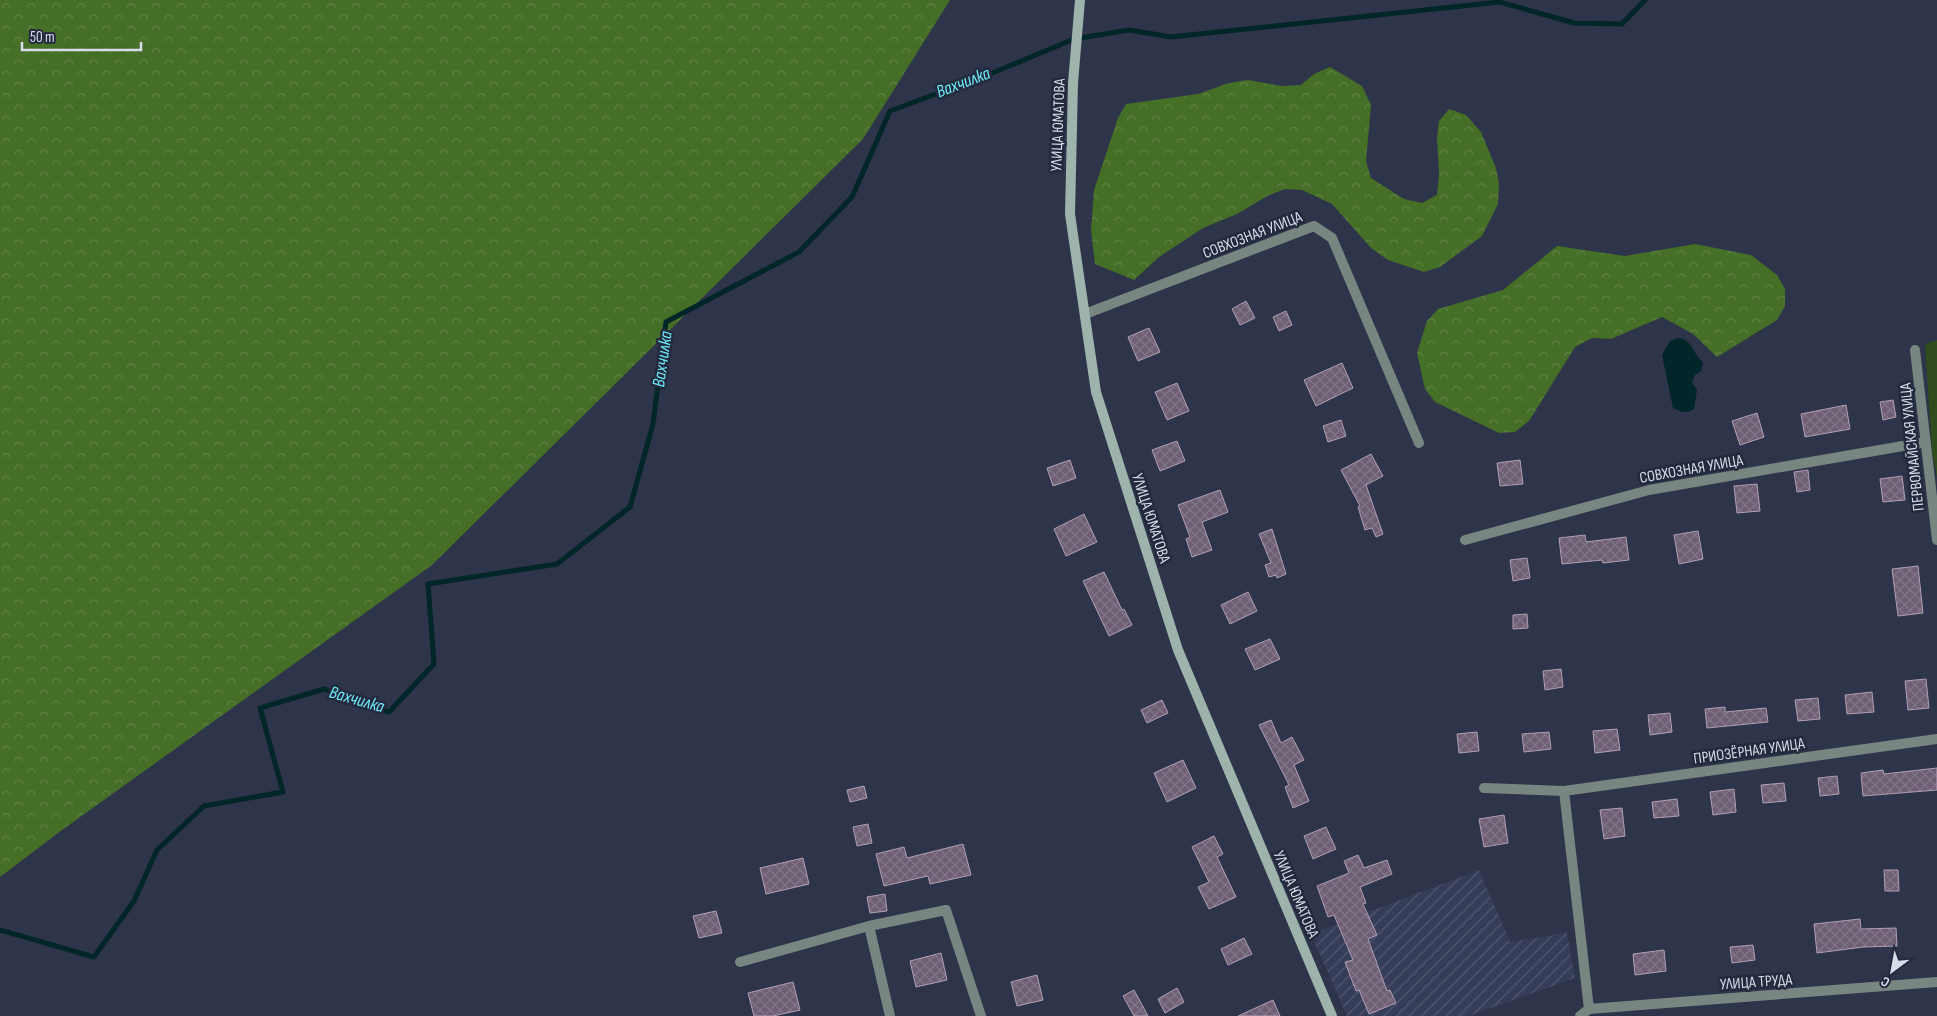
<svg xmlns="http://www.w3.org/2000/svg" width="1937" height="1016" font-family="'Sofia Sans Condensed',sans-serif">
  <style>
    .industrial { fill: url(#industrial-furrows) }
    .forest { fill: url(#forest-crowns) }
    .garden { fill: #304c1c }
    .water { fill: #00262a }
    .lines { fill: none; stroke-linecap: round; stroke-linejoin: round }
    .stream { stroke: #00262a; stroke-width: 5 }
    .building { fill: url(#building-cross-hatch); stroke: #b09fb7 }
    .minor { stroke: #788681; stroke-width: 10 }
    .secondary { stroke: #9eb3ab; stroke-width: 10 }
    .labels { text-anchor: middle; stroke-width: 5; stroke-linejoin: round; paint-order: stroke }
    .street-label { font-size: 16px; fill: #d8dcea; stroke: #242a3e }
    .water-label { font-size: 18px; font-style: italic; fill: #6debf8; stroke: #242a3e }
  </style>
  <defs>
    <pattern id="industrial-furrows" width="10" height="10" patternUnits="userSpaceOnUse" patternTransform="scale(1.25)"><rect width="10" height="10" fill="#363d58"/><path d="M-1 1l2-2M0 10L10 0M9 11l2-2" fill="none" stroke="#525870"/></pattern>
    <pattern id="forest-crowns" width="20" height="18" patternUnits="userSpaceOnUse" patternTransform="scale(1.25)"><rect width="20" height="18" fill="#456e27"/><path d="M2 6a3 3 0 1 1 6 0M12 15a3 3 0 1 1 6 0" fill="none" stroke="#5f8246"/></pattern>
    <pattern id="building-cross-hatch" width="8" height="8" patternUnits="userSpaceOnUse" patternTransform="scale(1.25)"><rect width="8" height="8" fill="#6e5f74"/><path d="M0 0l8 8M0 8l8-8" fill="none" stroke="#827588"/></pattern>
  </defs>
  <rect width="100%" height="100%" fill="#2e3449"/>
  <path class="industrial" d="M1479,870L1510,942L1567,933L1575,978L1469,1016H1347L1311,934Z"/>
  <path class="forest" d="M0,0H950L863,139L432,565L62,830L0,877Z
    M1330,67L1362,86L1371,105L1366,161L1371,178L1404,199L1422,203L1437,195L1439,174L1437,138L1439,121L1449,109L1466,115L1481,132L1496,168L1499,184L1498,204L1482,236L1440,267L1424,272L1388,260L1371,248L1332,204L1302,190L1285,189L1269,195L1237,214L1203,228L1159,257L1134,280L1095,264L1091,230L1094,190L1118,118L1126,104L1198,94L1229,83L1248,80L1282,86L1301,85L1314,74Z
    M1695,244L1751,255L1777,275L1785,289V306L1777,320L1717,357L1693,334L1662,317L1611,339L1592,338L1575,347L1529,421L1515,432L1499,433L1435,402L1425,389L1417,353L1427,321L1438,309L1503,290L1557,246L1625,256Z"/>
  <path class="garden" d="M1937,340V477L1932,451L1925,344Z"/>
  <path class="water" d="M1677,338C1692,337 1693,355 1703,362L1701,371L1695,375L1692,382L1697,390L1694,409C1686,414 1681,412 1673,408L1662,355L1670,341Z"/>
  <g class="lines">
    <path class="stream" d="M0,930L94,957L134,901L157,850L204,806L283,792L260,708L324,689L389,712L434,664L428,584L557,564L630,507L653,424L666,322L799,252L852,197L890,111L995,72L1074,39L1129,30L1171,37L1500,2L1574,23L1622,24L1645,0"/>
  </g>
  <path class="building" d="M1246,301L1255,318L1240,325L1232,309Z
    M1286,311L1292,325L1279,331L1273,317Z
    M1149,328L1160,352L1138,361L1128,337Z
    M1342,363L1353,388L1316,406L1304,380Z
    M1177,383L1189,411L1167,420L1155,392Z
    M1893,400L1896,417L1883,420L1880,402Z
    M1846,405L1850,429L1805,437L1801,414Z
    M1757,413L1764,437L1740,445L1732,421Z
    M1341,420L1346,436L1328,442L1323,426Z
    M1177,441L1185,461L1160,471L1152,450Z
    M1371,454L1383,476L1366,485L1383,534L1376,537L1372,528L1365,530L1358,507L1360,506L1341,470Z
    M1070,460L1076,478L1053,486L1047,468Z
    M1520,460L1523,484L1500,486L1497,463Z
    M1808,470L1810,490L1797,492L1794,472Z
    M1902,476L1905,500L1883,502L1880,479Z
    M1757,484L1760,511L1737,513L1734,486Z
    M1220,490L1228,512L1202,522L1212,550L1192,557L1186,539L1190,537L1178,505Z
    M1084,514L1097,542L1066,556L1054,529Z
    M1272,529L1286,574L1277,578L1276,575L1269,577L1265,565L1271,563L1259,534Z
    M1698,531L1703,559L1679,564L1674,535Z
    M1585,535L1586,542L1626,537L1629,560L1603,563L1602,560L1562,564L1559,538Z
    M1527,558L1530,578L1513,581L1510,560Z
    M1918,566L1923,613L1898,616L1892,569Z
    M1104,572L1122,610L1124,609L1132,625L1109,636L1083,581Z
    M1248,592L1257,611L1230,624L1221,605Z
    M1527,614L1528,628L1513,629V615Z
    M1270,639L1280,659L1255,670L1245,649Z
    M1561,669L1563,687L1545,690L1543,671Z
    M1926,679L1929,708L1908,710L1905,681Z
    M1872,692L1874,712L1847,714L1845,695Z
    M1818,698L1820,719L1798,721L1795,700Z
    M1162,700L1168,713L1147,723L1141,710Z
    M1725,707V712L1766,708L1768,722L1707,728L1705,709Z
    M1670,713L1672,732L1650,735L1648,715Z
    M1271,720L1281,743L1292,737L1304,760L1294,765L1309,801L1293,808L1285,787L1289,785L1259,725Z
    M1617,729L1620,750L1595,753L1593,731Z
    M1477,732L1479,751L1459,753L1457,734Z
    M1549,732L1551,749L1524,752L1522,734Z
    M1183,760L1196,788L1167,802L1154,773Z
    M1937,768V790L1863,796L1861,773L1883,770L1884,774Z
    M1837,776L1839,794L1820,796L1818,778Z
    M1784,783L1786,801L1763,803L1761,785Z
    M864,786L867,798L850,802L847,790Z
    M1734,789L1736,812L1713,815L1710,792Z
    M1677,799L1679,816L1654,818L1652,802Z
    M1622,808L1625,836L1604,839L1600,810Z
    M1504,815L1508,843L1484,847L1479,819Z
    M868,824L872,843L857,846L853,827Z
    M1326,827L1336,849L1313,859L1304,836Z
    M1214,836L1223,854L1217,857L1236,897L1209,909L1198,887L1209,882L1192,847Z
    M963,844L971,875L930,884L928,876L884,886L876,854L904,847L907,858Z
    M1358,855L1364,868L1387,860L1392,874L1360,887L1366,903L1363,904L1377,935L1368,939L1387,991L1390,990L1396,1003L1369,1014L1359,990L1356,991L1345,962L1353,960L1334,915L1328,917L1317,886L1349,873L1344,861Z
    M803,858L809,884L766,894L760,868Z
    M1884,870H1898L1899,891H1885Z
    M885,894L887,911L870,913L867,897Z
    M716,911L722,933L699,938L693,916Z
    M1860,919L1861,929L1896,928L1897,946L1863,947L1817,953L1814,924Z
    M1244,938L1252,954L1228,965L1221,949Z
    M1753,945L1755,960L1732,963L1730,947Z
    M1664,950L1666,971L1635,975L1633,954Z
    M941,953L947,980L916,987L910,961Z
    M1037,975L1043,1000L1017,1006L1011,982Z
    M793,982L800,1010L773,1016H754L748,993Z
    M1177,988L1184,1002L1165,1013L1158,999Z
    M1134,990L1148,1016H1134L1123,996Z
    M1273,1000L1280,1016H1238Z"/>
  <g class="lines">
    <path class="minor" d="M1085,314L1314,226L1332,238L1419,443
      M1915,350L1937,540
      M1465,540L1649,490L1926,442
      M1484,788L1564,791
      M869,926L946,910L981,1016
      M740,962L869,926L890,1016
      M1589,1009L1564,791L1937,739
      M1580,1016L1589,1009L1937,982"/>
    <path class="secondary" d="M1080,0L1073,83L1070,214L1096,392L1178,650L1332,1016"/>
  </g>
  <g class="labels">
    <g class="street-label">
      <text transform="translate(1057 125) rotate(-88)" y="6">УЛИЦА ЮМАТОВА</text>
      <text transform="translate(1252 234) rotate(-21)" y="6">СОВХОЗНАЯ УЛИЦА</text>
      <text transform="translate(1911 447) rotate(-96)" y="6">ПЕРВОМАЙСКАЯ УЛИЦА</text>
      <text transform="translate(1691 468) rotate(-10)" y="6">СОВХОЗНАЯ УЛИЦА</text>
      <text transform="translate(1152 518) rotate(72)" y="6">УЛИЦА ЮМАТОВА</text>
      <text transform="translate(1749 750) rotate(-8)" y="6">ПРИОЗЁРНАЯ УЛИЦА</text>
      <text transform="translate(1297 894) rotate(67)" y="6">УЛИЦА ЮМАТОВА</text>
      <text transform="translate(1756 981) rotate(-4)" y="6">УЛИЦА ТРУДА</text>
    </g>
    <g class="water-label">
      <text transform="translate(963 82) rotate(-21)" y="6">Вахчилка</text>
      <text transform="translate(662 359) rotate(-82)" y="6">Вахчилка</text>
      <text transform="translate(357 699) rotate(16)" y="6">Вахчилка</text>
    </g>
  </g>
  <g transform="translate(1892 971) rotate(212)" stroke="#242a3e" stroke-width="4" paint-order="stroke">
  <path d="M0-4L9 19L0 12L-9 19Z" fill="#d8dcea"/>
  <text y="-8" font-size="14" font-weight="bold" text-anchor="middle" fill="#d8dcea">С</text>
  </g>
  <path d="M22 42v8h119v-8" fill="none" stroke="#d8dcea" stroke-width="2.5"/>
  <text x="30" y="42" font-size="15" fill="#d8dcea" stroke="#242a3e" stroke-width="4" paint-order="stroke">50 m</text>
</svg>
